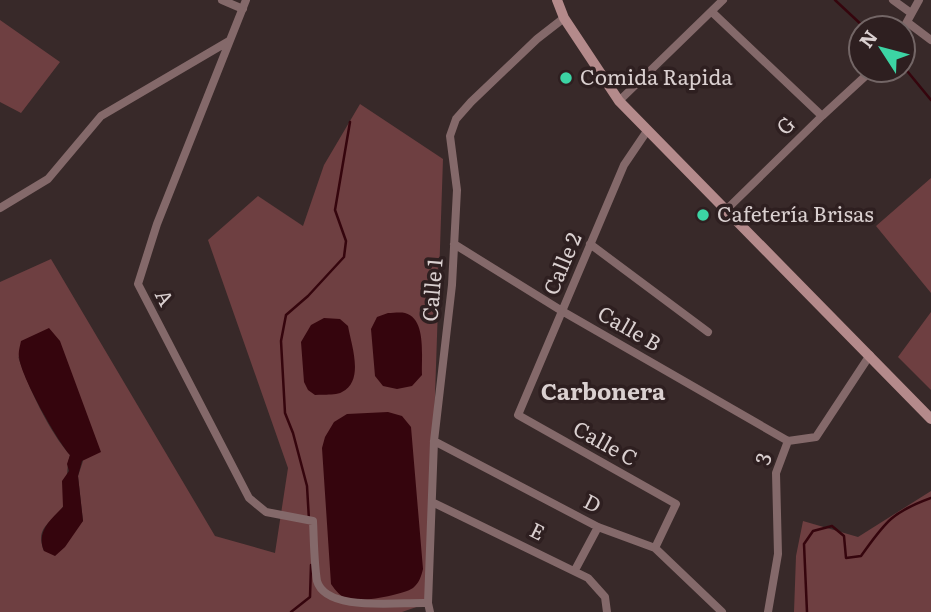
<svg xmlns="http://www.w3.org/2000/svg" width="931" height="612" font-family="Literata,serif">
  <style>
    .green { fill: #6e3f41; fill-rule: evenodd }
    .water { fill: #35050d }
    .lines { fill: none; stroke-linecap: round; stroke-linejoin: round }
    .stream { stroke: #35050d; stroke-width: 2.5 }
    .minor { stroke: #84696a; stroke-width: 8 }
    .secondary { stroke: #b48a8b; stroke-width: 10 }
    .poi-dot { fill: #3cd4a4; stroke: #2e1f20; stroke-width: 2.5 }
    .labels { text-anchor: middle; stroke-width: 7; stroke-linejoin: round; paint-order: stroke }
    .poi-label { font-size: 21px; fill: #dad0d0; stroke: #2e1f20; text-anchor: start }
    .street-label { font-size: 21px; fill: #dad0d0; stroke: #2e1f20 }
    .neighbourhood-label { font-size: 23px; font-weight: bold; fill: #dad0d0; stroke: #2e1f20 }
  </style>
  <rect width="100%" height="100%" fill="#382929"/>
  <path class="green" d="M0,20L60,62L21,113L0,102Z
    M360,104L443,159L428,603L402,612H0V282L51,259L215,536L275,553L288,468L208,240L258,196L303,226L324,165ZM18,356L83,461L78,476L83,521L44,551C33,524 57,522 64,504C69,489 65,470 70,455C50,433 27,385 18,356Z
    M931,178V293L876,226Z
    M931,312V390L898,357Z
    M931,491V612H794L796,556L803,521L858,537Z"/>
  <path class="water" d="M388,313C393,313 400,312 405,313C427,319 421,357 422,375L412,386L397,389L383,386L375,376L371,329L377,317Z
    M324,318L340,319L348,326C351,344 365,381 342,392C335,396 323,394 315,395L308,390L304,382L301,342L311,325Z
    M49,328L60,341L101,452L82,461L78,476L83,521L65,547L55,556L44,551C36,532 50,520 63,507L62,481L69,471L67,464L70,455C57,440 21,377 19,357C18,352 20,346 21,341Z
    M388,412L402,416L411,427L423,569C421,577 419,583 413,588C403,595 358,603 347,599C340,596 336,591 331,584L322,448L325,437L334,422L347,414Z"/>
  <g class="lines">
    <path class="stream" d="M835,0L865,28
      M903,66L931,100
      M309,520L307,486L293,433L285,413L281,341L286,315L308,296L344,257L346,241L335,210L350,122
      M291,612L310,597L311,565
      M807,612L804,544L813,531L832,526L844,536L846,558L861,556C885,523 890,513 931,498"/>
    <path class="minor" d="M222,0L243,9
      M246,0L157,224L138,284L249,498L266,512L313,521C314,541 314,562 317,581C326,612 395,602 428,603
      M893,0L911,13
      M712,12L822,116
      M907,22L931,40
      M903,29L919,0
      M619,101L723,0
      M647,131L624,165L518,415L676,504L655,548
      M0,208L48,179L101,116L229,41
      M726,210L822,116L872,70
      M454,244L562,311L788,441
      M590,244L708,332
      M434,441L598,527L655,548L722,612
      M432,502L588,578L605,597L607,612
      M575,570L598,527
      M430,612L428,603L434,441L452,285L457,190L450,136L456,119L471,102L537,39L564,18
      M768,612L778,554L776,473L788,441L816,437L870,355"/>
    <path class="secondary" d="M557,0L564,18L619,101L931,419"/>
  </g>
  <g class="poi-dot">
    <circle cx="566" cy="78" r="7"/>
    <circle cx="703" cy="215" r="7"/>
  </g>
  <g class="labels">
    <g class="poi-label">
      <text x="580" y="85">Comida Rapida</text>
      <text x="717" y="222">Cafetería Brisas</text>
    </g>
    <g class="street-label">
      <text transform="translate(786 126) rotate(-44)" y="7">G</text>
      <text transform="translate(563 264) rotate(-67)" y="7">Calle 2</text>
      <text transform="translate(433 290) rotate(-85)" y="7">Calle 1</text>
      <text transform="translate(164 298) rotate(63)" y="7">A</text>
      <text transform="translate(629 329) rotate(30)" y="7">Calle B</text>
      <text transform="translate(605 444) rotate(29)" y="7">Calle C</text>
      <text transform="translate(764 459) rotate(-73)" y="7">3</text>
      <text transform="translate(592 504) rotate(27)" y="7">D</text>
      <text transform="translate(537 532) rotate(26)" y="7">E</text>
    </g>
    <g class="neighbourhood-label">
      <text x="603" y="400">Carbonera</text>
    </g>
  </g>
  <g transform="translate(882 49) rotate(306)"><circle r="33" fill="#2e1f20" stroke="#736666" stroke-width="2"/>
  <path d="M0-5L12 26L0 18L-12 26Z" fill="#3cd4a4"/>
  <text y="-10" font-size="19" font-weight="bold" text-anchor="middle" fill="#dad0d0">N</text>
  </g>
</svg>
